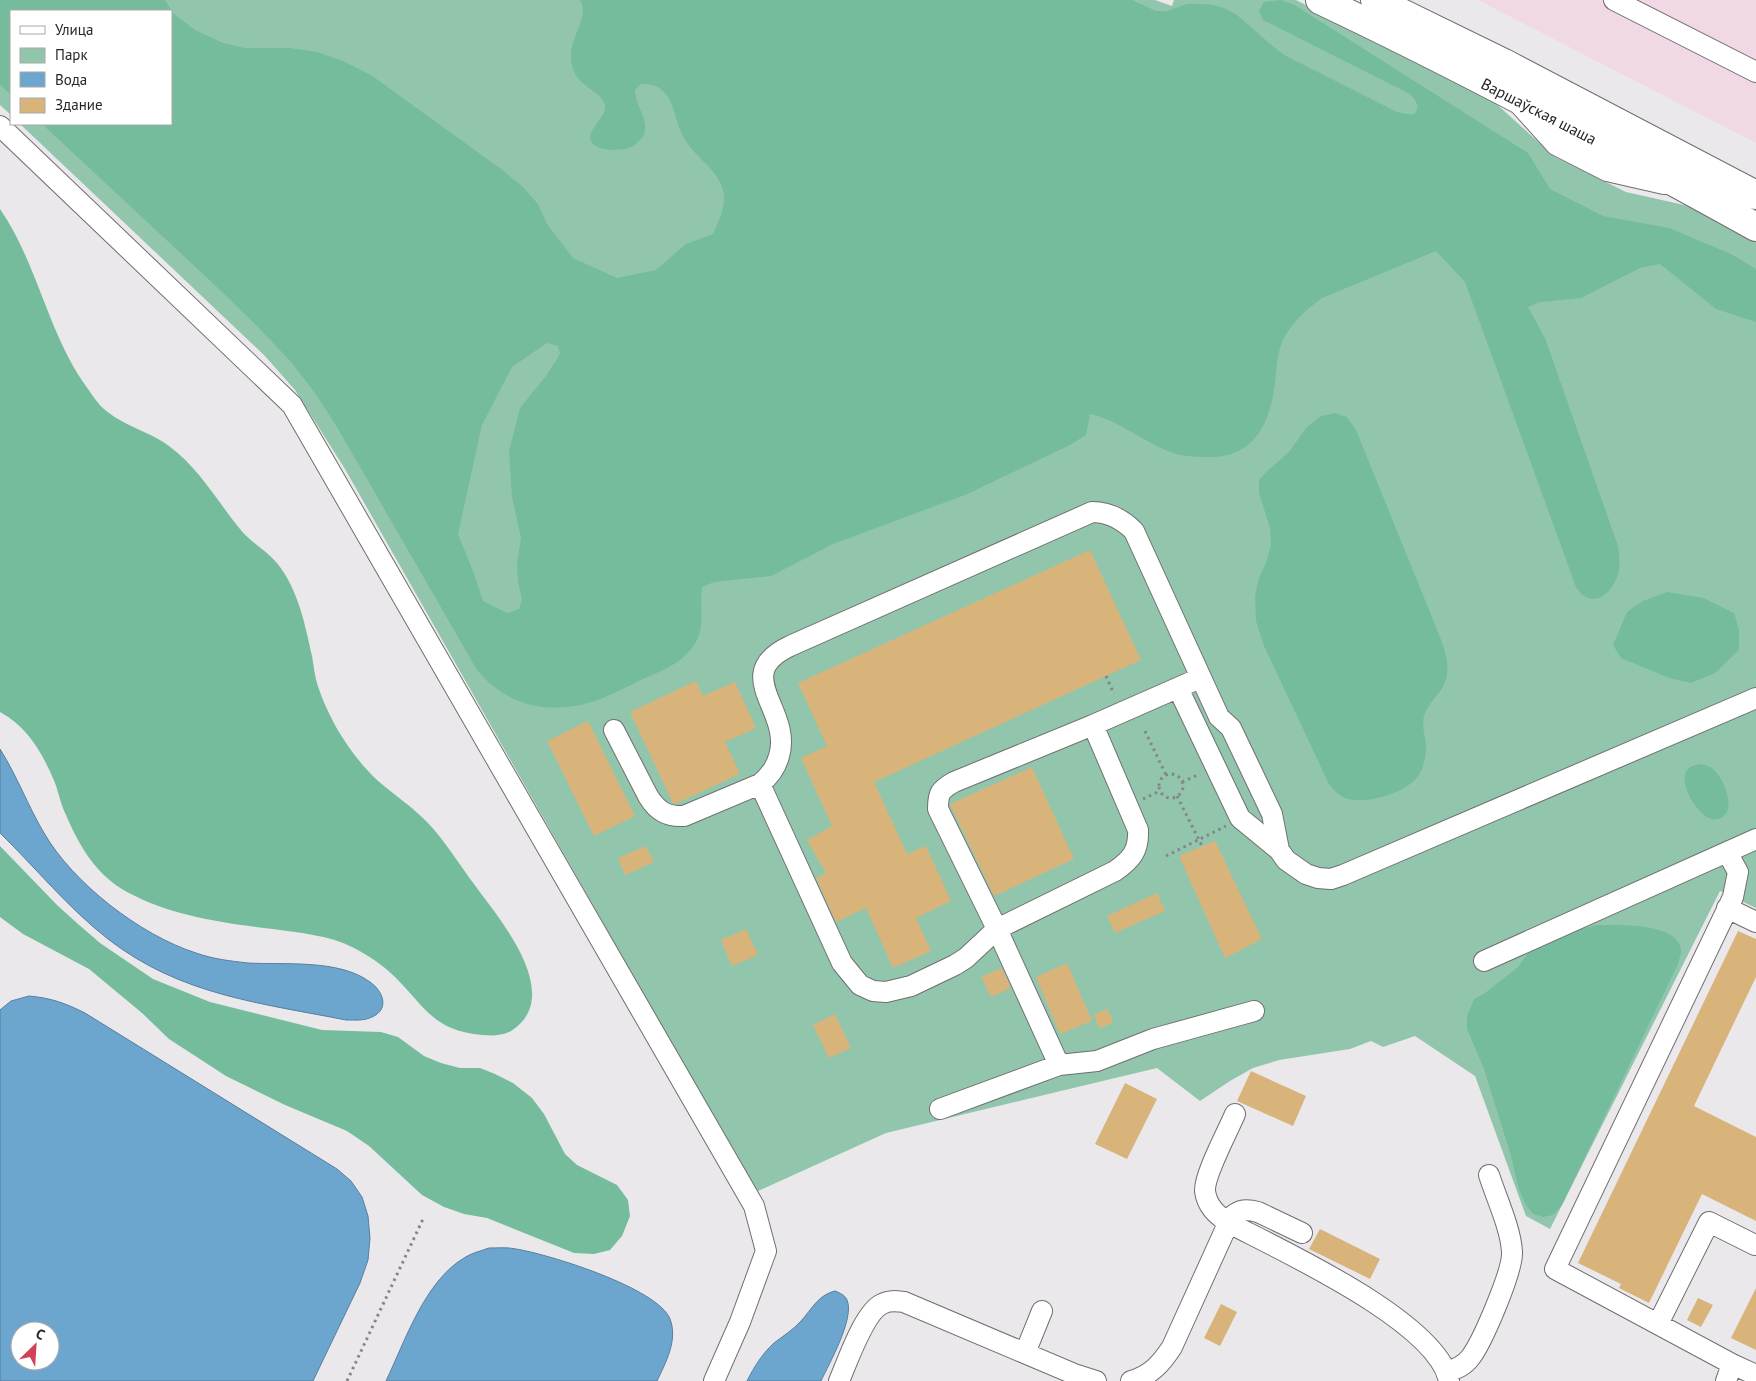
<svg xmlns="http://www.w3.org/2000/svg" width="1756" height="1381" font-family="'PT Sans',sans-serif">
  <style>
    .commercial { fill: #f0d8e4 }
    .green { fill: #91c6ad }
    .forest { fill: #75bc9c; fill-rule: evenodd }
    .water { fill: #6ca6cf; stroke: #577f9d; fill-rule: evenodd }
    .building { fill: #d8b47a }
    .lines { fill: none; stroke-linecap: round; stroke-linejoin: round }
    .minor-casing { stroke: #716e72; stroke-width: 22 }
    .highway-casing { stroke: #716e72; stroke-width: 30 }
    .path { stroke: #868587; stroke-width: 3; stroke-dasharray: 2.5 4; stroke-linecap: butt }
    .minor { stroke: #fff; stroke-width: 20 }
    .highway { stroke: #fff; stroke-width: 28 }
    .labels { text-anchor: middle; stroke-width: 4; stroke-linejoin: round; paint-order: stroke }
    .street-label { font-size: 16px; fill: #262527; stroke: #fff }
  </style>
  <rect width="100%" height="100%" fill="#ebe8ec"/>
  <path class="commercial" d="M1478,0H1756V143Z"/>
  <path class="green" d="M0,0H1155L1172,6L1174,0H1296L1491,99L1555,157L1626,192L1693,207L1756,242V908L1720,891L1550,1229L1526,1216L1475,1076L1415,1036L1383,1047L1371,1041L1350,1049L1279,1060L1253,1068L1230,1081L1200,1101L1157,1068L886,1133L756,1192L345,469L295,390L264,355L20,124H171V11H11V115L0,105Z"/>
  <path class="forest" d="M0,0H165L173,13L195,30L223,43L245,48H290L317,52L343,61L371,75L501,169L523,187L538,204L547,224L573,258L617,278L656,270L686,244L713,234C719,220 727,205 723,190C717,168 694,157 684,138C676,125 675,105 665,93C658,85 650,84 641,84L635,90C635,108 656,127 638,142C634,146 630,148 625,149C616,150 606,151 598,147C576,137 608,118 605,105C600,87 570,88 571,54C571,36 590,16 580,0H1132L1156,11H1167L1187,4H1200L1213,5L1224,8L1237,15L1275,48L1286,56L1397,112L1412,115L1416,112L1418,106L1415,100L1410,94L1263,20L1259,11L1264,2L1281,0L1293,4L1528,153L1550,189L1603,216L1669,228L1731,254L1756,269V322L1716,309L1660,264L1640,268L1581,298L1540,302L1528,307L1545,338L1618,546C1619,555 1621,565 1618,574C1612,596 1590,610 1576,587L1465,282L1436,251L1322,298C1306,310 1292,322 1283,340C1275,357 1277,378 1273,396C1266,430 1251,454 1215,457C1203,457 1192,457 1180,455C1148,447 1123,421 1090,414L1086,435L1070,445L965,495L833,544L771,576L714,582L702,587C699,605 705,623 697,640C686,662 663,670 643,679C628,686 613,694 598,700C553,716 507,707 477,670L337,427L315,393L291,362L257,326L219,289L42,124H171V11H11V95L0,85ZM547,343L558,346L560,354L546,376L520,408L509,451L512,497L521,538L517,563L518,581L522,600L519,609L507,613L483,601L473,571L458,534L482,425L512,367Z
    M0,209C38,264 48,335 88,389C93,396 98,404 104,409C123,426 149,431 169,446C199,468 217,501 240,529C250,542 266,550 277,563C298,589 305,624 312,656C314,667 315,679 319,689C323,702 330,715 336,727C347,746 361,765 377,780C394,795 413,807 428,823C445,841 459,864 474,884C497,916 564,993 514,1029C505,1036 493,1036 482,1035C434,1031 425,1007 395,977C383,965 369,956 354,948C329,935 300,933 273,929C222,923 172,916 127,892C97,876 79,846 66,815C61,805 59,794 55,783C43,754 28,727 0,712Z
    M1335,413L1347,417L1356,430L1440,637C1447,656 1453,676 1438,694C1432,701 1427,707 1424,716C1421,730 1427,738 1426,750C1426,756 1424,763 1422,769C1414,792 1365,807 1343,797C1338,795 1333,789 1329,784L1264,646L1256,621L1255,596L1259,578L1266,563L1271,545L1270,528L1259,493V480L1267,471L1289,452L1306,428L1321,416Z
    M1667,592L1703,598L1734,613L1739,630V650L1715,673L1691,683L1669,678L1621,658L1613,645L1627,612L1643,601Z
    M1699,764C1704,765 1709,765 1713,769C1723,778 1732,799 1727,812C1725,815 1722,818 1718,819C1702,824 1681,788 1685,775C1686,768 1693,765 1699,764Z
    M0,846L57,905L78,924L100,943L153,979L210,1002L322,1030L381,1032L398,1037L424,1056L441,1063L460,1068H480L495,1074L513,1083L532,1098L544,1114L565,1154L577,1165L617,1185L628,1200L630,1216L622,1236L610,1250L594,1254L574,1253L487,1218L464,1214L444,1207L422,1195L369,1146L347,1131L285,1105L226,1076L169,1039L142,1013L89,969L23,934L0,917Z
    M1597,925C1617,925 1675,922 1681,948C1682,953 1679,959 1678,964L1562,1205L1553,1215L1543,1217L1533,1214L1526,1205L1519,1190L1511,1156L1484,1069L1467,1029V1016L1474,999L1485,993L1518,967L1528,953L1540,944L1565,933Z"/>
  <path class="water" d="M0,749C17,776 28,806 44,833C73,883 140,935 196,953C213,959 230,961 248,963C285,965 339,959 370,982C383,991 390,1009 372,1017C364,1021 355,1020 346,1020C260,1003 180,995 108,939C68,908 36,868 0,833Z
    M29,996C51,998 65,1003 85,1013L337,1169L351,1181L362,1197L368,1216L370,1238L368,1260L360,1283L313,1381H0V1010L11,1001ZM20,1331H50V1361H20Z
    M489,1248C498,1248 507,1247 516,1249C548,1254 658,1288 670,1319C678,1340 666,1362 657,1381H386C405,1341 425,1281 464,1258C471,1253 481,1251 489,1248Z
    M835,1291C840,1293 845,1295 847,1300C855,1318 829,1364 821,1381H747C754,1367 762,1354 774,1343C783,1336 793,1330 801,1321C812,1309 818,1295 835,1291Z"/>
  <path class="building" d="M1090,550L1141,660L874,782L907,854L926,846L951,901L916,918L931,951L893,968L866,908L836,922L816,878L826,873L807,840L832,826L801,758L827,746L798,683Z
    M696,681L703,696L735,682L756,728L725,742L740,774L675,804L673,803L630,712Z
    M588,721L635,816L594,836L547,741Z
    M1032,767L1074,859L994,896L950,804Z
    M1215,841L1262,939L1225,958L1179,856Z
    M646,846L654,862L625,875L618,858Z
    M1157,893L1165,911L1115,933L1107,916Z
    M746,929L758,955L732,966L721,940Z
    M1738,931L1756,939V977L1694,1106L1756,1137V1221L1702,1194L1649,1303L1619,1288L1621,1284L1578,1263Z
    M1067,963L1092,1021L1060,1034L1036,977Z
    M1002,968L1011,988L991,997L981,977Z
    M1108,1009L1113,1023L1099,1028L1094,1014Z
    M835,1014L851,1048L829,1058L813,1025Z
    M1251,1071L1306,1096L1293,1126L1237,1101Z
    M1125,1083L1157,1099L1127,1159L1095,1144Z
    M1320,1229L1380,1259L1370,1279L1309,1249Z
    M1756,1288V1350L1731,1338Z
    M1698,1298L1713,1305L1701,1327L1687,1320Z
    M1221,1304L1237,1312L1220,1346L1204,1338Z"/>
  <g class="lines">
    <defs>
      <path id="minor" d="M1614,0L1756,72
        M1519,104L1556,145L1607,171L1664,184
        M0,126L292,405L754,1206L766,1251L740,1322L714,1381
        M1178,688L1240,818L1279,850
        M1093,725L954,782C940,790 938,793 938,809L997,929L1059,1065L1097,1061L1153,1039L1254,1011
        M614,730L648,796C657,811 667,817 684,816L760,784C770,776 776,768 779,756C793,710 729,675 790,646L1092,512C1109,512 1122,519 1134,531L1219,717L1231,728L1272,814L1279,850L1286,860L1306,874L1318,878L1331,879L1343,875L1756,698
        M760,784L842,963L860,985L873,991L886,992L911,986L955,965L966,958L997,929L1115,871C1131,860 1139,851 1138,830L1093,725L1200,678
        M1727,908L1756,922
        M1484,961L1756,839
        M940,1109L1059,1065
        M1235,1114C1228,1131 1204,1175 1205,1191C1207,1206 1216,1214 1227,1222C1280,1250 1437,1321 1449,1381
        M1658,1324L1709,1222L1755,1245
        M1025,1353L1042,1311
        M1732,1364L1756,1375
        M1447,1372C1456,1369 1464,1366 1470,1358C1482,1343 1513,1271 1512,1252C1511,1229 1496,1197 1489,1175
        M839,1381C847,1363 864,1312 882,1304C889,1300 896,1301 904,1302L1074,1374L1096,1381
        M1131,1381C1151,1375 1161,1364 1172,1347L1231,1217C1240,1209 1247,1209 1258,1212L1302,1233
        M1726,1381L1732,1364L1555,1269L1733,897L1738,872L1727,852"/>
      <path id="highway" d="M1320,0C1468,70 1613,148 1756,227
        M1375,0L1504,63L1756,195"/>
    </defs>
    <use href="#minor" class="minor-casing"/>
    <use href="#highway" class="highway-casing"/>
    <path class="path" d="M1106,676L1114,694
      M1145,731L1166,775
      M1159 786a12 12 0 1 1 24 0a12 12 0 1 1-24 0Z
      M1182,782L1200,774
      M1177,796L1202,846
      M1143,799L1160,791
      M1166,856L1226,826
      M347,1381L423,1219"/>
    <use href="#minor" class="minor"/>
    <use href="#highway" class="highway"/>
  </g>
  <g class="labels">
    <g class="street-label">
      <text transform="translate(1539 111) rotate(27)" y="6">Варшаўская шаша</text>
    </g>
  </g>
  <rect x="10" y="10" width="162" height="115" fill="#ffffff" stroke="#a8a8a9"/>
  <rect x="20" y="26" width="25" height="8" fill="#ffffff" stroke="#a8a8a9"/>
  <text x="55" y="35" font-size="15" fill="#262527">Улица</text>
  <rect x="20" y="48" width="25" height="15" fill="#91c6ad" stroke="#a8a8a9"/>
  <text x="55" y="60" font-size="15" fill="#262527">Парк</text>
  <rect x="20" y="72" width="25" height="15" fill="#6ca6cf" stroke="#a8a8a9"/>
  <text x="55" y="85" font-size="15" fill="#262527">Вода</text>
  <rect x="20" y="98" width="25" height="15" fill="#d8b47a" stroke="#a8a8a9"/>
  <text x="55" y="110" font-size="15" fill="#262527">Здание</text>
  <g transform="translate(35 1346) rotate(25)"><circle r="24" fill="#ffffff" stroke="#a8a8a9"/>
  <path d="M0-4L9 19L0 12L-9 19Z" fill="#d14157"/>
  <text y="-8" font-size="14" font-weight="bold" text-anchor="middle" fill="#262527">С</text>
  </g>
</svg>
